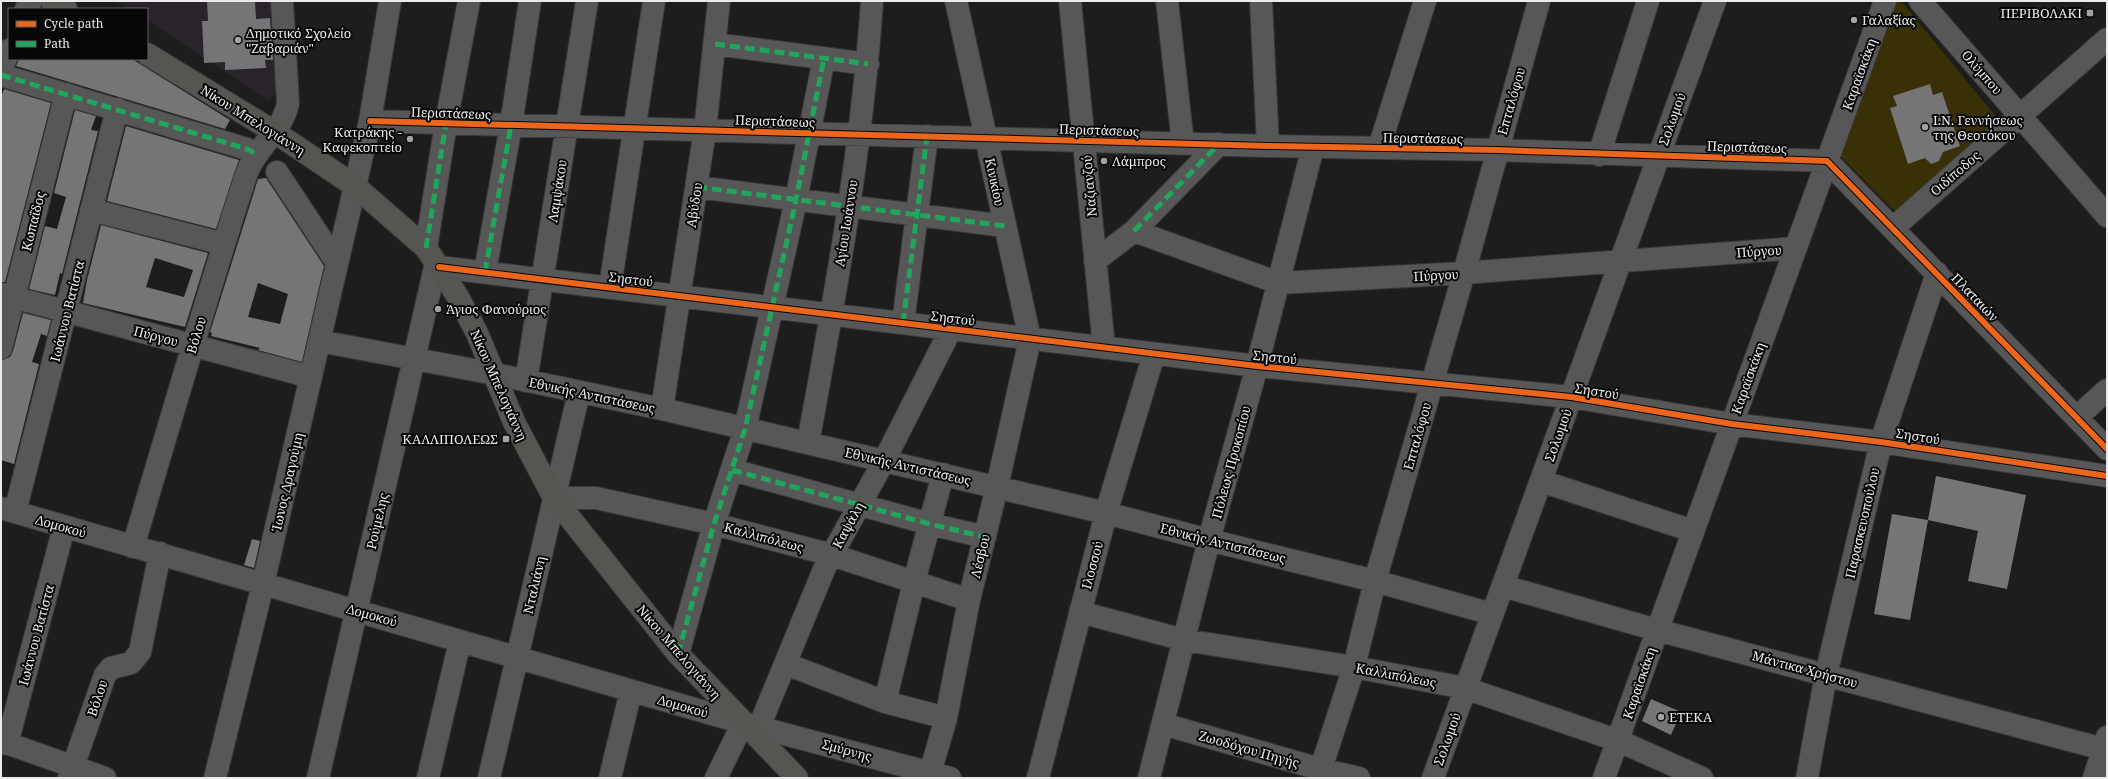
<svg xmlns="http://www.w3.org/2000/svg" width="2108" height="779" font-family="'Noto Serif',serif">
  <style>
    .built { fill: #29242a }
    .green { fill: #393005 }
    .building { fill: #757476; fill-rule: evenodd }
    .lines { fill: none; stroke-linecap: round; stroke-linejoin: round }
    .minor-casing { stroke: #393839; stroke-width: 24 }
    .major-casing { stroke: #393839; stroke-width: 24 }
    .minor { stroke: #585758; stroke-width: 22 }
    .major { stroke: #575551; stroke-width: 22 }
    .quiet { stroke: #20a55d; stroke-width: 5; stroke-dasharray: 10 5; stroke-linecap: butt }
    .cycleway-casing { stroke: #080708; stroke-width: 8 }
    .cycleway { stroke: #eb651d; stroke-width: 6 }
    .poi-dot { fill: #a3a2a4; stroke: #080708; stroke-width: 1.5 }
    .labels { text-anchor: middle; stroke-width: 4; stroke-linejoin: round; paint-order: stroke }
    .poi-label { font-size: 13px; fill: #ebeaec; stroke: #080708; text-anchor: start }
    .street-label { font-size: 13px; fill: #ebeaec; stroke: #080708 }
  </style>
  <rect width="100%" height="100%" fill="#1e1d1e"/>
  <path class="built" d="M114,1H271L276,93L269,101L147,20V9H128Z"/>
  <path class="green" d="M1896,1H1901L2001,123L1897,213L1838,154Z"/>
  <path class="building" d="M207,1H255L256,19L270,18L273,60H265L266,68L225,70V62L204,63L202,21H208Z
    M19,59H132L230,120L225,129L16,66Z
    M1930,84L1933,95L1942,92L1960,146L1943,152L1939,161L1931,164L1925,158L1908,164L1890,108L1897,106L1893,96Z
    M4,89L51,103L5,282H1V97Z
    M75,110L96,116L91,130L98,131L62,274L60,273L55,295L29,289L45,226L57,229L66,197L54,193Z
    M126,126L239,160L216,229L107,201Z
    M266,178L324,266L302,362L258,350L260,348L211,336L212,333L210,332L258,179ZM258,283L288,294L280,324L248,317Z
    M101,225L208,253L185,327L83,303L87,280ZM155,258L193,270L184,297L146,287Z
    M23,313L51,320L47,336L41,334L32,362L39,364L14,464L1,460V360L10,357L13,351Z
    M1936,476L2026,495L2007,589L1968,581L1978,531L1928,520Z
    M1892,514L1928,520L1910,620L1874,614Z
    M252,539L260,541L254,568L244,565Z
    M1651,699L1681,712L1671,735L1642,721Z"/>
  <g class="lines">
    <defs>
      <path id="minor" d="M1070,1L1104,348
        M1167,1L1183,144
        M1261,1L1268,146
        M1920,1L2107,216
        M26,9L31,1
        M715,44L868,64
        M1,71L9,50
        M1,75L247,149L257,154
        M370,121L1268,146L1497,150L1827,161L2107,449
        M1379,148L1425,1
        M1599,155L1648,1
        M277,172L337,263
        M697,187L1005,226
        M92,210L224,244
        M1893,228L2107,39
        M1134,231L1279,283L1464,273L1796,248
        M426,248L446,123L469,1
        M1095,261L1134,231L1219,144
        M439,267L1257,366L1571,397L1732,424L1881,442L2107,476
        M485,272L511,125L530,1
        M610,287L654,1
        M1,294L311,377
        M903,323L927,136
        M319,341L495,374L662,409L1106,513L1209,540L1375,581L1492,614
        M1,348L66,94
        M526,381L587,1
        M662,409L705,130L719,1
        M2077,417L2107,390
        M808,443C835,296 862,150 872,1
        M732,470L930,524L985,537
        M1541,481L1693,531
        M554,498H596L714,524L832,555L969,600
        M1,508L743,723L950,778
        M15,512L117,109
        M133,547C170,422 206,298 246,175C255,148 283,131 288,103L282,1
        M1503,586L1657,630L2107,750
        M1080,612L1184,640L1354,667L1465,688L1619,741L1702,778
        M678,654L714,524L745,429L796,200L824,58
        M786,664L885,702L946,718
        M885,702L914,582L943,474
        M1163,724L1320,769L1359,778
        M759,727L825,567L884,461L951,329
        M1,741L105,778
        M7,744L64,527
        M930,773L946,718L969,600L997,487L1030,339L956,1
        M69,778L105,675L111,668L131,663L140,652L160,553
        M215,778L263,584L355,186L370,121L390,1
        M318,778L436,263
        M428,778L460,641
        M489,778L579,392
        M610,778L631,691
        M716,778L743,723
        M1038,778L1106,513L1154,354
        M1149,778L1209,540L1257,366L1313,147
        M1318,778L1354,667L1375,581L1464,273L1539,1
        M1433,778L1715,1
        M1604,778L1885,1
        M1807,778L1826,675L1881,442L1937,273
        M2094,778L2107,737"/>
      <path id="major" d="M52,1L66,9
        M147,54L273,131L355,186L426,248L458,297L477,333L514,422L554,498L678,654L797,778"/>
    </defs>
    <use href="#minor" class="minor-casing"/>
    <use href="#major" class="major-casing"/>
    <use href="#minor" class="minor"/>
    <use href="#major" class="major"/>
    <path class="quiet" d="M715,44L868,64
      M1,75L247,149L257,154
      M697,187L1005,226
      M1134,231L1219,144
      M426,248L446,123
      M485,272L511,125
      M903,323L927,136
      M732,470L930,524L985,537
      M678,654L714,524L745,429L796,200L824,58"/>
    <defs>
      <path id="cycleway" d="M370,121L1268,146L1497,150L1827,161L2107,449
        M439,267L1257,366L1571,397L1732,424L1881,442L2107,476"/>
    </defs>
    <use href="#cycleway" class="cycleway-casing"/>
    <use href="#cycleway" class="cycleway"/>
  </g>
  <g class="poi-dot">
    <rect x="2086" y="9" width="8" height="8" rx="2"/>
    <circle cx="1854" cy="20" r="4"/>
    <circle cx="238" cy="40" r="4"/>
    <circle cx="1925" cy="127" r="4"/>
    <circle cx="410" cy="139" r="4"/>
    <circle cx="1104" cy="161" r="4"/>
    <circle cx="438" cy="309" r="4"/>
    <rect x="502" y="435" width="8" height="8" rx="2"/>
    <circle cx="1661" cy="717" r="4"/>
  </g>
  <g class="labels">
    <g class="poi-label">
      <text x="2082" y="18" text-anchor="end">ΠΕΡΙΒΟΛΑΚΙ</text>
      <text x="1862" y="25">Γαλαξίας</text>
      <text x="246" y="38">Δημοτικό Σχολείο<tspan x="246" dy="15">"Ζαβαριάν"</tspan></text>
      <text x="1933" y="125">Ι.Ν. Γεννήσεως<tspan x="1933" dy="15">της Θεοτόκου</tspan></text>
      <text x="402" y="137" text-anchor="end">Κατράκης -<tspan x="402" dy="15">Καφεκοπτείο</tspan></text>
      <text x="1112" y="166">Λάμπρος</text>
      <text x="446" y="314">Άγιος Φανούριος</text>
      <text x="498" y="444" text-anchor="end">ΚΑΛΛΙΠΟΛΕΩΣ</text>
      <text x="1669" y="722">ΕΤΕΚΑ</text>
    </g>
    <g class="street-label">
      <text transform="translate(1982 72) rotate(49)" y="5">Ολύμπου</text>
      <text transform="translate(1859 74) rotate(-70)" y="5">Καραϊσκάκη</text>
      <text transform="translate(1511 101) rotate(-74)" y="5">Επταλόφου</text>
      <text transform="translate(451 113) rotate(2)" y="5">Περιστάσεως</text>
      <text transform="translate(1672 119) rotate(-70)" y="5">Σολωμού</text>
      <text transform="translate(253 120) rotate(32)" y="5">Νίκου Μπελογιάννη</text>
      <text transform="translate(775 121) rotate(2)" y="5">Περιστάσεως</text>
      <text transform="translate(1099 130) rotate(2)" y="5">Περιστάσεως</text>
      <text transform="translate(1423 138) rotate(1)" y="5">Περιστάσεως</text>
      <text transform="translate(1747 147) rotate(2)" y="5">Περιστάσεως</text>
      <text transform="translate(1955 173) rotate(-41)" y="5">Οιδίποδος</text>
      <text transform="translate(995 182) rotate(78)" y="5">Κινικίου</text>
      <text transform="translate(1089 186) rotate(-95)" y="5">Ναζιανζού</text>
      <text transform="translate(557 191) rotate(-81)" y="5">Λαμψάκου</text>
      <text transform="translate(694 205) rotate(-81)" y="5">Αβύδου</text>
      <text transform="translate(33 221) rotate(-76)" y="5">Κωπαΐδος</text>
      <text transform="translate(846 223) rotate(-81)" y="5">Αγίου Ιωάννου</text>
      <text transform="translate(1759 251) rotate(-4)" y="5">Πύργου</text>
      <text transform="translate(1436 275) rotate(-3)" y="5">Πύργου</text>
      <text transform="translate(631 279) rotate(7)" y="5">Σηστού</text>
      <text transform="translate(1975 297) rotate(46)" y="5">Πλαταιών</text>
      <text transform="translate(67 311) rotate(-76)" y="5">Ιωάννου Βατίστα</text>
      <text transform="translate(953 318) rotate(7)" y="5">Σηστού</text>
      <text transform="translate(196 335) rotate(-73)" y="5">Βόλου</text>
      <text transform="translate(156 336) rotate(15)" y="5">Πύργου</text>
      <text transform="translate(1275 357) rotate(6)" y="5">Σηστού</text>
      <text transform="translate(1748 378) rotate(-70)" y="5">Καραϊσκάκη</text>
      <text transform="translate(499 385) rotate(66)" y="5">Νίκου Μπελογιάννη</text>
      <text transform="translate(1597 391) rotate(9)" y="5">Σηστού</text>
      <text transform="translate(592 395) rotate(12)" y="5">Εθνικής Αντιστάσεως</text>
      <text transform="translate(1558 435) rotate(-70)" y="5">Σολωμού</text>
      <text transform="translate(1417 436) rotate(-74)" y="5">Επταλόφου</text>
      <text transform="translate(1918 436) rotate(9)" y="5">Σηστού</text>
      <text transform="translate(1231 462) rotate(-75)" y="5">Πόλεως Προκοπίου</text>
      <text transform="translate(908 466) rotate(13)" y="5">Εθνικής Αντιστάσεως</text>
      <text transform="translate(287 482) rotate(-77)" y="5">Ίωνος Δραγούμη</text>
      <text transform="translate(377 521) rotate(-77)" y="5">Ρούμελης</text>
      <text transform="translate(1862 523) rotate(-77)" y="5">Παρασκευοπούλου</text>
      <text transform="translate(848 525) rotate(-61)" y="5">Καψάλη</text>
      <text transform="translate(61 526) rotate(16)" y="5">Δομοκού</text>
      <text transform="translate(764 537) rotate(15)" y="5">Καλλιπόλεως</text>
      <text transform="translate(1223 543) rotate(14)" y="5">Εθνικής Αντιστάσεως</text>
      <text transform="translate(980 556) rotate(-76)" y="5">Λέσβου</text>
      <text transform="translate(1092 565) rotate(-75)" y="5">Ιλοσσού</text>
      <text transform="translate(534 585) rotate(-77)" y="5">Νταλιάνη</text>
      <text transform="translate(372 615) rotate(16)" y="5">Δομοκού</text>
      <text transform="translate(36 635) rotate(-75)" y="5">Ιωάννου Βατίστα</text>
      <text transform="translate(679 652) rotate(49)" y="5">Νίκου Μπελογιάννη</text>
      <text transform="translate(1805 669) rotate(15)" y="5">Μάντικα Χρήστου</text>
      <text transform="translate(1396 675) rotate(11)" y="5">Καλλιπόλεως</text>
      <text transform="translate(1639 683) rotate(-71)" y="5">Καραϊσκάκη</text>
      <text transform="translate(97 698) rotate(-71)" y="5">Βόλου</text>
      <text transform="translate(683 706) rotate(16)" y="5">Δομοκού</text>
      <text transform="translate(1447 739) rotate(-70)" y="5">Σολωμού</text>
      <text transform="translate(1249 749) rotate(16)" y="5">Ζωοδόχου Πηγής</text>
      <text transform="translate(847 750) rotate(15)" y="5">Σμύρνης</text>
    </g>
  </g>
  <rect width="2108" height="779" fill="none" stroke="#ebeaec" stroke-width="4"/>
  <rect x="8" y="8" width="140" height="52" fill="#080708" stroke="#636263"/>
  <rect x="16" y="21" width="20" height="6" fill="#eb651d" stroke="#636263"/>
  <text x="44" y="28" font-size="12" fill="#ebeaec">Cycle path</text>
  <rect x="16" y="41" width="20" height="6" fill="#20a55d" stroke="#636263"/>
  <text x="44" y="48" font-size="12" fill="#ebeaec">Path</text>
</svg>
